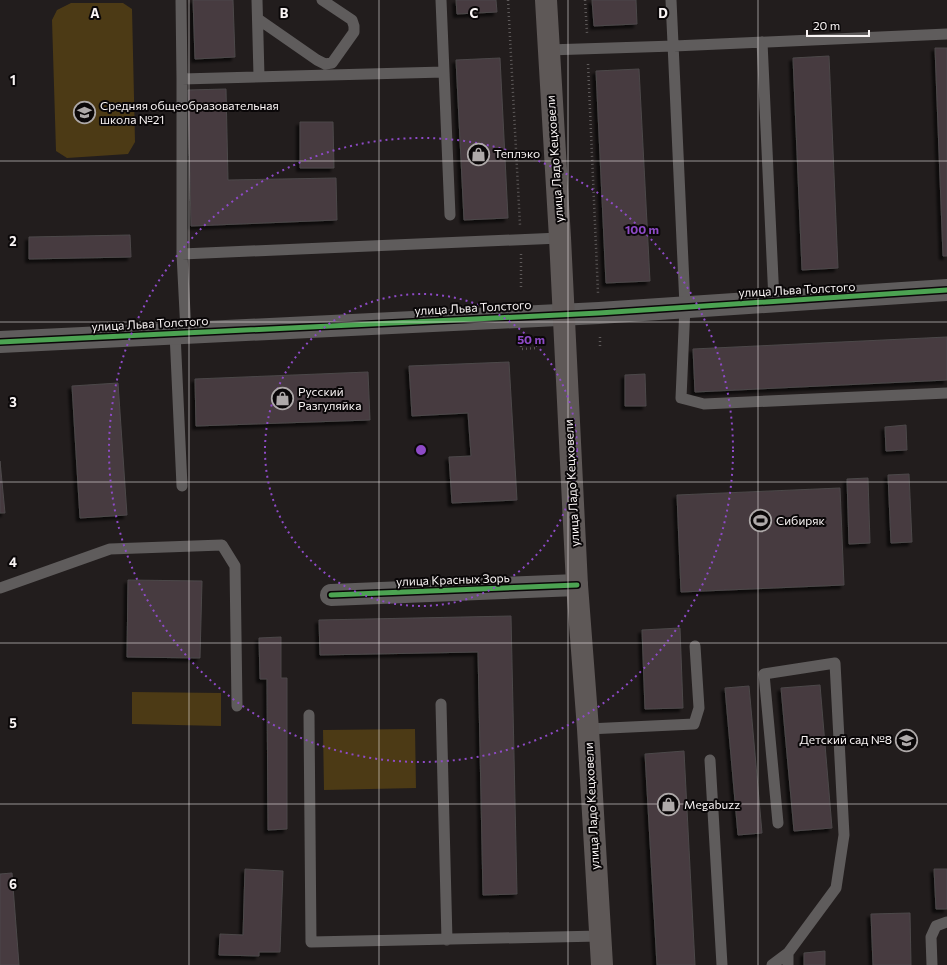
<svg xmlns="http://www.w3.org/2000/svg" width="947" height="965" font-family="Commissioner,sans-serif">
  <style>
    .green { fill: #4c3a15 }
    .building { fill: #463b41; stroke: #4c4849; filter: url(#shadow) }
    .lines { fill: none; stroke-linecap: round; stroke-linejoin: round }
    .path { stroke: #5e5a5a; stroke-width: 2.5; stroke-dasharray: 1 3; stroke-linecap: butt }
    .service { stroke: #5f5c5c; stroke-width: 11 }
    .minor { stroke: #5f5c5c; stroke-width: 22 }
    .secondary { stroke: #5e5857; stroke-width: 22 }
    .cycleway-casing { stroke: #0a0708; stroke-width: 8 }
    .cycleway { stroke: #4ca352; stroke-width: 5 }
    .grid { fill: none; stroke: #f9f4f4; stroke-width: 1; stroke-opacity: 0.55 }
    .ring { fill: none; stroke: #8e4ac7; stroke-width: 2; stroke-dasharray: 2 4 }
    .labels { text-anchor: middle; stroke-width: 4; stroke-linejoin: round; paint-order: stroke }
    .poi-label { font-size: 12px; fill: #f9f4f4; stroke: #0a0708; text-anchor: start }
    .street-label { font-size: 12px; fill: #f9f4f4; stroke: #0a0708 }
    .grid-label { font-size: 13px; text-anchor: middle; font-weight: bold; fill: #f9f4f4; stroke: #0a0708; stroke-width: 4; stroke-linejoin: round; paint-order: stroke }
    .centre { fill: #8e4ac7; stroke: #0a0708; stroke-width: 2 }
    .ring-label { font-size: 12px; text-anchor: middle; font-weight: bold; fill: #8e4ac7; stroke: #0a0708; stroke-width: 4; stroke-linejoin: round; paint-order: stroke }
  </style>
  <defs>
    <filter id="shadow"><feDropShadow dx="-3.5" dy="3.5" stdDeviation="1" flood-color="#0009"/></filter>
  </defs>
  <rect width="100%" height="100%" fill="#221d1d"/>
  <path class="green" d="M71,3H123L132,9L135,142L128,154L67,158L56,151L52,20L57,10Z
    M132,692L221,693V726L132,724Z
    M415,729L416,788L324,790L323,730Z"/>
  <path class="building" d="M193,0H233L235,57L195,59Z
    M456,0H496L497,12L457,14Z
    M592,0H636L637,24L594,26Z
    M935,48H947V256H943Z
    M829,56L838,268L802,270L793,58Z
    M500,58L508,218L464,220L456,60Z
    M639,69L650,281L606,283L596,71Z
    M226,89L228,180L336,178L337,220L191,226L188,90Z
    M300,122H333L334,168H300Z
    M130,235L131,257L29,259V237Z
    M947,337V380L695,392L693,349Z
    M509,362L517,500L452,503L449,457L471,456L468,413L412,416L409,366Z
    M368,372L370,420L196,426L195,379Z
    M645,374L646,406H625V375Z
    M118,383L127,515L80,518L72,386Z
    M906,425L907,450L886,451L885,427Z
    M0,461L5,513H0Z
    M909,474L912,542L891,543L888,475Z
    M868,478L870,543L849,544L847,479Z
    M840,488L844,585L681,592L677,495Z
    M128,580L202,581L200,658L127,657Z
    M511,616L517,894L483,895L478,652L320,655L319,620Z
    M680,628L683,708L645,709L642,630Z
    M281,637V678H287V829L268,830L267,679H260L259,638Z
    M820,685L832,828L794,831L781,688Z
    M749,686L762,833L738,835L725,688Z
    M684,751L695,965H657L645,754Z
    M245,869L283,871L280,952H259V956L219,955L220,934L243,935Z
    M934,869H947V909H936Z
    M12,873L19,965H0V874Z
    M910,913L911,965H873L871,914Z
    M825,951V965H804V953Z"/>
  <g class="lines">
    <path class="path" d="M508,0L520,225
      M585,0L587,33
      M588,64L598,293
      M521,254V288
      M521,342V349L537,348
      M600,346V334"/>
    <path class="service" d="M181,0L182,79
      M257,0L259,76
      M441,0L450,215
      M671,0L685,306L681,398L704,404L947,393
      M258,19L317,60L325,64L332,63L354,32V26L352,20L322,0
      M762,42L774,301
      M548,50L674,46L947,34
      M444,72L182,79V254L560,238
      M182,254L186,332
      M175,333L182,486
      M0,588L110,549L222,545L235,566L237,706
      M441,704L447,940
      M309,715L311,942L600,936
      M588,729L694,724L699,708L695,646
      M710,760L722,965
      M788,953V965
      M772,965L788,953L836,888L844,835L835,663L764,674L778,823
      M932,965L931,937L936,926L947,922"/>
    <path class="minor" d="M0,342L599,313L947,290
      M331,595L577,585"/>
    <path class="secondary" d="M546,0L560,238L577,585L588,729L602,965"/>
    <defs>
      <path id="cycleway" d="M0,342L599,313L947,290
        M331,595L577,585"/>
    </defs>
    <use href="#cycleway" class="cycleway-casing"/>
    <use href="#cycleway" class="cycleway"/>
  </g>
  <path class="grid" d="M189,0V965M379,0V965M568,0V965M758,0V965M0,161H947M0,322H947M0,482H947M0,643H947M0,804H947"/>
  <g class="ring">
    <circle cx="421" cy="450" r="156"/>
    <circle cx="421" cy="450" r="312"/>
  </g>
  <defs>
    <symbol id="school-ring" viewBox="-11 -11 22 22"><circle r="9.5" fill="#0a0708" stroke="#aea9a9" stroke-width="1.5"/><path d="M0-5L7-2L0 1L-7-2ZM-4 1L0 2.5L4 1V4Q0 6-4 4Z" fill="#aea9a9"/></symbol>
    <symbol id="shop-ring" viewBox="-11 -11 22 22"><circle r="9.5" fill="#0a0708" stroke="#aea9a9" stroke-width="1.5"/><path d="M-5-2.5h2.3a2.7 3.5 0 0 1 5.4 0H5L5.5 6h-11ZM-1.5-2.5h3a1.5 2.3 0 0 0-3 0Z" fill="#aea9a9"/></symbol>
    <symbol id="stadium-ring" viewBox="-11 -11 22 22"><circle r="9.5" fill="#0a0708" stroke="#aea9a9" stroke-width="1.5"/><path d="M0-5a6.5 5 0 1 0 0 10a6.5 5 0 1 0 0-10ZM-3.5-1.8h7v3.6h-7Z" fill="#aea9a9"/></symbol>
  </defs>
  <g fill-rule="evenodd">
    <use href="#school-ring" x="72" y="100" width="25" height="25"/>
    <use href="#shop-ring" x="466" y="142" width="25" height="25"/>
    <use href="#shop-ring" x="270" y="386" width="25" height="25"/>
    <use href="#stadium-ring" x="748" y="508" width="25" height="25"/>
    <use href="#school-ring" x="894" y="728" width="25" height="25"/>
    <use href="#shop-ring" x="656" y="792" width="25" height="25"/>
  </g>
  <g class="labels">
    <g class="poi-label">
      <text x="100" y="110">Средняя общеобразовательная<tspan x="100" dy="14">школа №21</tspan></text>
      <text x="494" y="158">Теплэко</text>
      <text x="298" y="396">Русский<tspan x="298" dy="14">Разгуляйка</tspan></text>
      <text x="776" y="525">Сибиряк</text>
      <text x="892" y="744" text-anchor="end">Детский сад №8</text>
      <text x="684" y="809">Megabuzz</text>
    </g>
    <g class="street-label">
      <text transform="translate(555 159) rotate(-94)" y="4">улица Ладо Кецховели</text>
      <text transform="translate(797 290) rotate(-3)" y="4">улица Льва Толстого</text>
      <text transform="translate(473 308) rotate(-3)" y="4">улица Льва Толстого</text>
      <text transform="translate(150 324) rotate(-3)" y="4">улица Льва Толстого</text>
      <text transform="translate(572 483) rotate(-93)" y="4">улица Ладо Кецховели</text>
      <text transform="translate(453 580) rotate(-2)" y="4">улица Красных Зорь</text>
      <text transform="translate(592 806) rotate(-93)" y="4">улица Ладо Кецховели</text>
    </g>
  </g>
  <g class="grid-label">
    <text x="95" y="18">A</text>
    <text x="284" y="18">B</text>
    <text x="474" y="18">C</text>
    <text x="663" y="18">D</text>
    <text x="13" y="85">1</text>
    <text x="13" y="246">2</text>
    <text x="13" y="407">3</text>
    <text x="13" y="567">4</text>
    <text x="13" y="728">5</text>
    <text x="13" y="889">6</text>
  </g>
  <circle cx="421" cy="450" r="6" class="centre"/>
  <g class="ring-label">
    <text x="642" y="234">100 m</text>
    <text x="531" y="344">50 m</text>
  </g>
  <path d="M807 30v6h62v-6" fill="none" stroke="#f9f4f4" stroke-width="2"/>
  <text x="813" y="30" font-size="12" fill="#f9f4f4" stroke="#0a0708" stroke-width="3" paint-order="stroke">20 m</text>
</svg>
